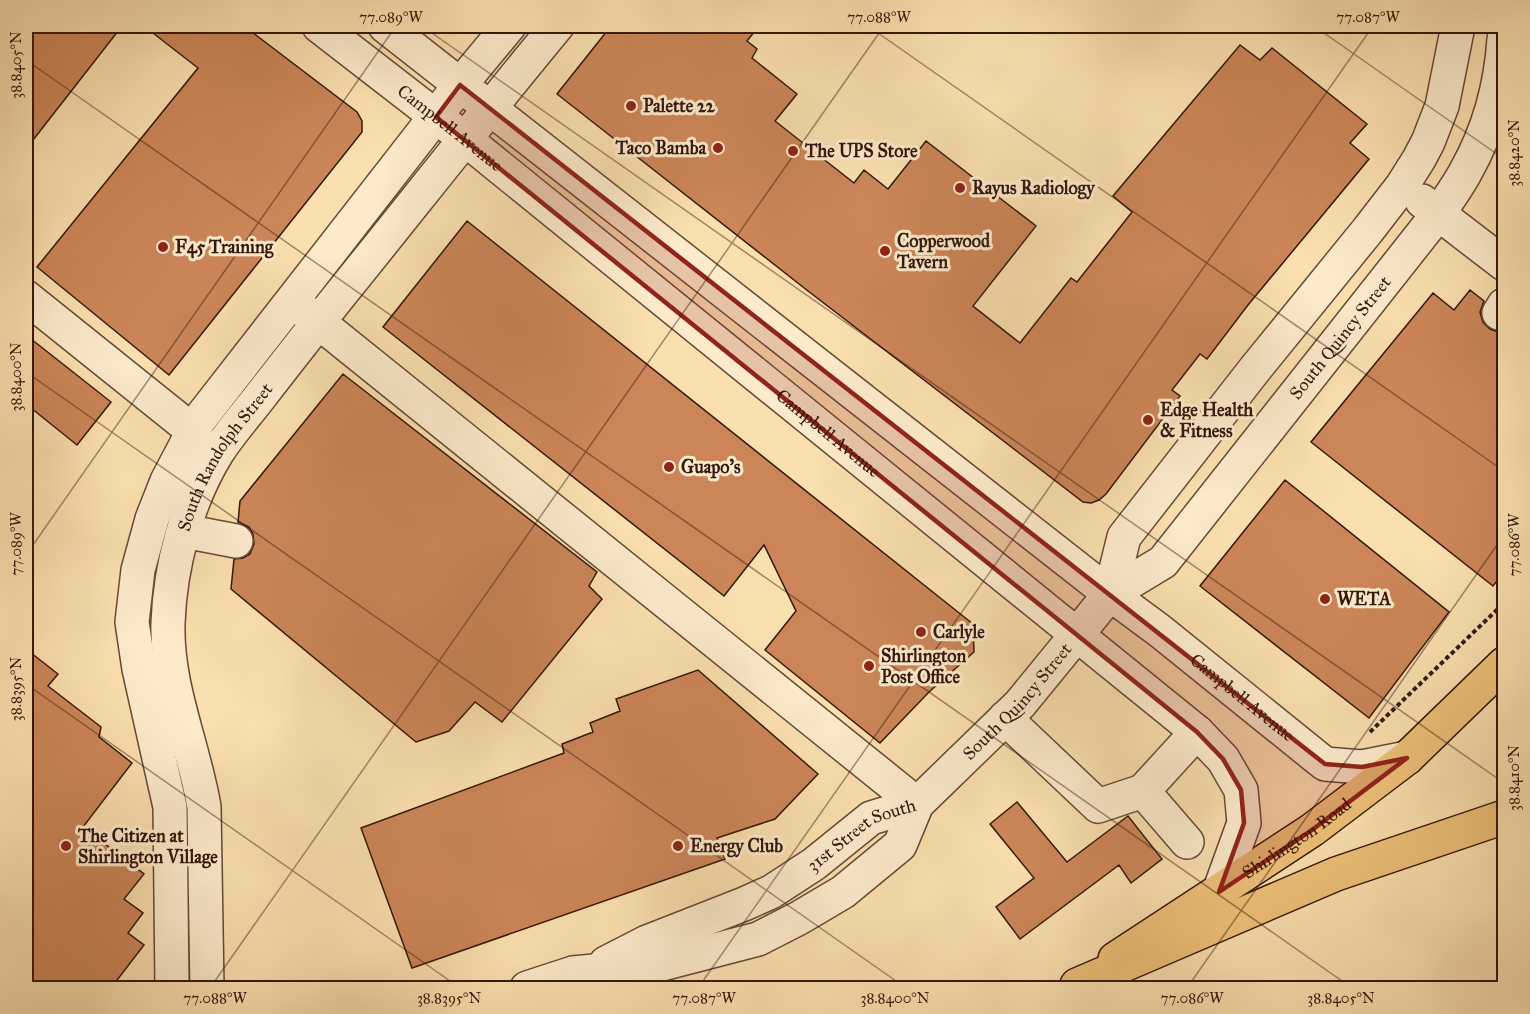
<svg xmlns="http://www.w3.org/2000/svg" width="1530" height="1014" font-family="'IM FELL Great Primer',serif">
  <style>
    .building { fill: #cb8558; stroke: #34170d; stroke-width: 1.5 }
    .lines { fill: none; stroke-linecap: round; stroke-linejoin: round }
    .minor-casing { stroke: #664936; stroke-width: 36 }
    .major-casing { stroke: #34170d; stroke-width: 36 }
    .highway-casing { stroke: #34170d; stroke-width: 36 }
    .path { stroke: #34170d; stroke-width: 4; stroke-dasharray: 4.5 3; stroke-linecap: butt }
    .minor { stroke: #fceacb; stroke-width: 33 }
    .major { stroke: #edc078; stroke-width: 33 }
    .highway { stroke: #edc078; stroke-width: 33 }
    .marked { fill: #8f2418; fill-opacity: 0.2; stroke: #8f2418; stroke-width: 4.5; stroke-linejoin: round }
    .ticks { fill: none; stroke: #34170d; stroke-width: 1.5; stroke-opacity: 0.45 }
    .poi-dot { fill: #8f2418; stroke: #fceacb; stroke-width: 2 }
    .labels { text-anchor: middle; stroke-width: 6; stroke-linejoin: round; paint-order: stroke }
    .poi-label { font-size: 18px; font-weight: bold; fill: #34170d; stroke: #fceacb; text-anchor: start }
    .street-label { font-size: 18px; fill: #34170d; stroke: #fceacb }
    .neatline { fill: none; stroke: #34170d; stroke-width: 2 }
    .ticks-label { font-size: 15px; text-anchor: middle; fill: #34170d }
  </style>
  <rect width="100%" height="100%" fill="#fadfaf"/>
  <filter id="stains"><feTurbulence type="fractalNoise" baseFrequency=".00333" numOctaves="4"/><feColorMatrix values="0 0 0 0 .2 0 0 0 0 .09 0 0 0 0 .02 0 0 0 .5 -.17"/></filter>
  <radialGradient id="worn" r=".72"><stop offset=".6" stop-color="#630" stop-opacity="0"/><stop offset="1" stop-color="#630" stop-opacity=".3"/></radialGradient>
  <path class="building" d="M26,26H122L26,149Z
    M144,26H244L357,112L362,121V132L169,375L37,267L198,68Z
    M611,26H759L747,41L757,49L752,58L797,94L775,121L854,183L864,170L888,189L926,141L1036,226L973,306L1020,343L1071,278L1077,282L1132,212L1113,196L1240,45L1260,60L1272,48L1367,124L1350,143L1369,159L1248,305L1207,359L1200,354L1172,390L1180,396L1106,494L1099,500L1091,503L1083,502L808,291L557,94Z
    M467,221L973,624L974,652L929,692L880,743L765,650L796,611L764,545L724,596L383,327Z
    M1470,290L1484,301L1480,312L1483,322L1490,329L1498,332L1504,330V572L1493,586L1311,442L1433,293L1454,310Z
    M26,335L111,402L77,445L26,404Z
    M343,374L597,572L589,586L602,599L502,722L475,702L449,731L416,742L231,589L234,559L243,558L250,554L254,544L253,534L249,527L238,522L240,501Z
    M1285,480L1449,612L1369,718L1200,586Z
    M26,649L58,674L48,686L101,727L99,737L132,763L83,827L144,874L124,899L143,913L128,933L144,945L111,988H26Z
    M698,670L818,774L775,819L717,838L725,859L412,968L361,828L564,753L562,744L593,732L590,723L620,711L616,699Z
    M1017,802L1067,862L1128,816L1162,859L1131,883L1119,865L1020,939L996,907L1034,878L990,824Z"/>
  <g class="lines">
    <defs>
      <g id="minor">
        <path id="s1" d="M319,26L465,139L1197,732L1223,759L1241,790L1244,823L1219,892"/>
        <path id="s2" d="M385,26L1110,594L1160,631L1325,764L1362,767L1407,758"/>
        <path d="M1422,201L1504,264"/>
        <path d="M26,297L193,431"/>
        <path d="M301,308L917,804"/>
        <path d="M1499,313L1504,305"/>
        <path d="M184,531L236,541"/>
        <path d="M1110,594L1124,537L1255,369L1368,230L1402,186L1419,159L1428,142L1442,106L1458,26"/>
        <path d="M1005,718L1098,806L1143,791L1187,842"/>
        <path d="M1143,791L1197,732"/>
        <path id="s3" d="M606,963L647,942L744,904L771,892L814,864L871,818L917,804"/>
        <path d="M172,988L170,807L139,669L132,622L138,570L152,519L167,481L199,420L460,85L509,26"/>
        <path id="s4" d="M207,988L204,807C194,746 166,687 168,623C170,566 187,502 217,453C229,434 245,416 259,398C287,362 315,326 344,290C415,202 485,113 557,26"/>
        <path id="s5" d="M527,988L573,973L658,965L758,939L799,918L843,892L900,845L917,804L1020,704L1110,594L1163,562L1438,214C1448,200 1458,186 1466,171C1489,130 1501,85 1504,39"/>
      </g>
      <g id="major">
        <path id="s6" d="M1115,959L1312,830L1407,758L1504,664"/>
      </g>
      <path id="highway" d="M1077,985L1336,874L1504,817"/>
    </defs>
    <use href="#minor" class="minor-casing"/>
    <use href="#major" class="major-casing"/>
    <use href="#highway" class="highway-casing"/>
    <path class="path" d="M1370,732L1504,603"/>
    <use href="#minor" class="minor"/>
    <use href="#major" class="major"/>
    <use href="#highway" class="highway"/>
  </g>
  <path class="marked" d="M460,85L1325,764L1362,767L1407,758L1312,830L1219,892L1244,823L1241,790L1223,759L1197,732L436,117Z"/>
  <path class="ticks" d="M422,26L1504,783M868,26L1504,471M1314,26L1504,159M26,60L1352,988M26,372L906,988M26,555L396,26M26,684L460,988M210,988L884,26M698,988L1373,26M1187,988L1504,535"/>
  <g class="poi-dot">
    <circle cx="631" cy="106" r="6"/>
    <circle cx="718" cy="148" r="6"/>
    <circle cx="793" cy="151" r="6"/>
    <circle cx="960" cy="188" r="6"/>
    <circle cx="163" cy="247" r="6"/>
    <circle cx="885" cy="251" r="6"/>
    <circle cx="1148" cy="420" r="6"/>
    <circle cx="669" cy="467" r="6"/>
    <circle cx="1325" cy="599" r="6"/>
    <circle cx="921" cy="632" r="6"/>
    <circle cx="869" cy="666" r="6"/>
    <circle cx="66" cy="846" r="6"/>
    <circle cx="678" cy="846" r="6"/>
  </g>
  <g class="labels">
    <g class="poi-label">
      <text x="643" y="112">Palette 22</text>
      <text x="706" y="154" text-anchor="end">Taco Bamba</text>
      <text x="805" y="157">The UPS Store</text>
      <text x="972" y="194">Rayus Radiology</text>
      <text x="897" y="247">Copperwood<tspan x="897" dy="21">Tavern</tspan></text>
      <text x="175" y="253">F45 Training</text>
      <text x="1160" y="416">Edge Health<tspan x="1160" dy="21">&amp; Fitness</tspan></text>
      <text x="681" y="473">Guapo's</text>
      <text x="1337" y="605">WETA</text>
      <text x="933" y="638">Carlyle</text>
      <text x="881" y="662">Shirlington<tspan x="881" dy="21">Post Office</tspan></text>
      <text x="78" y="842">The Citizen at<tspan x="78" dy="21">Shirlington Village</tspan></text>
      <text x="690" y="852">Energy Club</text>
    </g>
    <g class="street-label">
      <text dy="6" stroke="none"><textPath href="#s1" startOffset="166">Campbell Avenue</textPath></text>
      <text dy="6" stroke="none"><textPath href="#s5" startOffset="1086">South Quincy Street</textPath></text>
      <text dy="6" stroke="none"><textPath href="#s1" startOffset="652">Campbell Avenue</textPath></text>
      <text dy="6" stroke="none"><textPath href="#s4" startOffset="548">South Randolph Street</textPath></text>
      <text dy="6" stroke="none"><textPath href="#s2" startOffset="1089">Campbell Avenue</textPath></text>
      <text dy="6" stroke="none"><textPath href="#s5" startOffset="596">South Quincy Street</textPath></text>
      <text dy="6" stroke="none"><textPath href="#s6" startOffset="218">Shirlington Road</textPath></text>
      <text dy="6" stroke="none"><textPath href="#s3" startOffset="288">31st Street South</textPath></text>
    </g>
  </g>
  <rect width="1530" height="1014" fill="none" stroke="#fadfaf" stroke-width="66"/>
  <rect x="33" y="33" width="1464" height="948" class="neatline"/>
  <g class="ticks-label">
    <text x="391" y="22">77.089°W</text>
    <text x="879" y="22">77.088°W</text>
    <text x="1368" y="22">77.087°W</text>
    <text transform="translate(16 65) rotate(-90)" y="5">38.8405°N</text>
    <text transform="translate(1514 153) rotate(-90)" y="5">38.8420°N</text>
    <text transform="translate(16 377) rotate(-90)" y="5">38.8400°N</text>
    <text transform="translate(16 544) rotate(-90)" y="5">77.089°W</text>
    <text transform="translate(1514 545) rotate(-90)" y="5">77.086°W</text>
    <text transform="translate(16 689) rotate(-90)" y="5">38.8395°N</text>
    <text transform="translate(1514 778) rotate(-90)" y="5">38.8410°N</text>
    <text x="215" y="1003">77.088°W</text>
    <text x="449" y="1003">38.8395°N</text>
    <text x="704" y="1003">77.087°W</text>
    <text x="895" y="1003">38.8400°N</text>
    <text x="1192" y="1003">77.086°W</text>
    <text x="1341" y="1003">38.8405°N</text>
  </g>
  <rect width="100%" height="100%" filter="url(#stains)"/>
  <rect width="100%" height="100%" fill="url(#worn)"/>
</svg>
